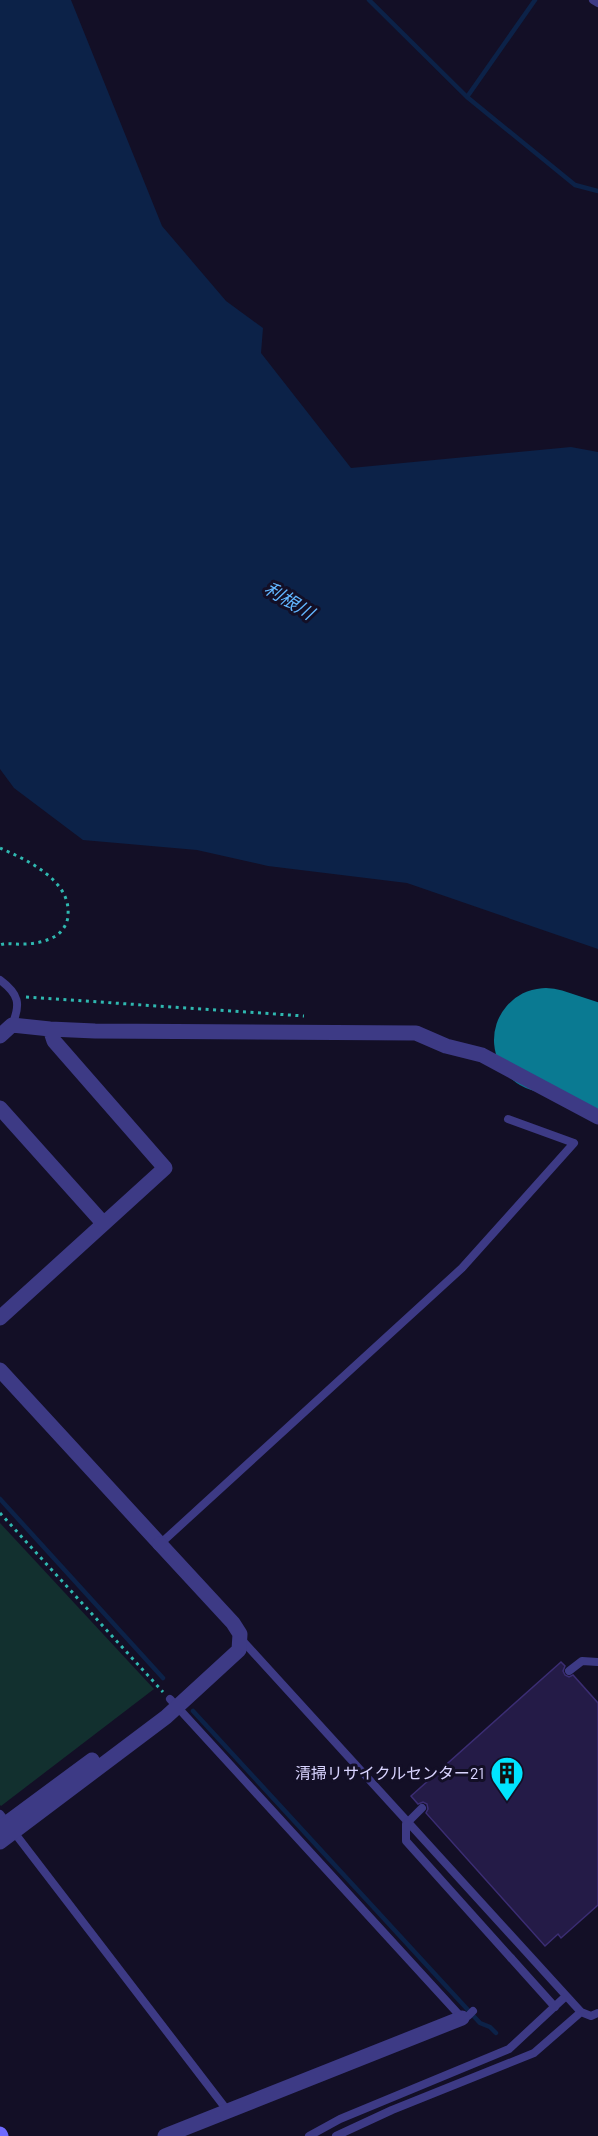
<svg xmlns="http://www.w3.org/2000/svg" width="598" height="2136" font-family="Barlow,'Noto Sans JP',sans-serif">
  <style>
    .green { fill: #12302f }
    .water { fill: #0c2248 }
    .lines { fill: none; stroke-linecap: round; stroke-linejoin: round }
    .stream { stroke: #0c2248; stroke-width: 4.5 }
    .runway { stroke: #0a7a92; stroke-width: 104 }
    .building { fill: #241b47; stroke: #3b2d73; stroke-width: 1.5 }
    .path { stroke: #2fb8b0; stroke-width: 3; stroke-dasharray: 3 4.5; stroke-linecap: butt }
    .service { stroke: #3d3a85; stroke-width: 8 }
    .minor { stroke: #3d3a85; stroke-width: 15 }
    .tertiary { stroke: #3d3a85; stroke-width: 15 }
    .secondary { stroke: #6f6bff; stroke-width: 15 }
    .service-bridge { stroke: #3d3a85; stroke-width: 8 }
    .labels { text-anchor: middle; stroke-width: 6; stroke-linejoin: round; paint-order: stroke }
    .poi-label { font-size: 16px; fill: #d9d4ff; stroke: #130f26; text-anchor: end }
    .water-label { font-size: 18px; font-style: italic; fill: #62b6ff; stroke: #130f26 }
  </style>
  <rect width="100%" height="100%" fill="#130f26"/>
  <path class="green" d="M0,1523L154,1689L1,1806L0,1805Z"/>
  <path class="water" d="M0,0H71L162,226L226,301L263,328L261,353L351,468L571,447L598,452V949L407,883L268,866L197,850L83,840L14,788L0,769Z"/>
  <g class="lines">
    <path class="stream" d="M369,0L467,97L575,185L598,191
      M467,97L535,0
      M0,1499L163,1678
      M193,1711L480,2023L490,2027L496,2033"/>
    <path class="runway" d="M546,1040L598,1057"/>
  </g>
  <path class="building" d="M561,1662L565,1666L563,1671L565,1675L569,1677L573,1675L598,1703V1905L561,1938L558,1934L545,1946L426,1813L428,1809L427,1804L423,1802L418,1804L411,1796Z"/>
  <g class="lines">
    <path class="path" d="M0,848C27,860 71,880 68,915C68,923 62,933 54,937C44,942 34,944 23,944C15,945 8,942 0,945
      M26,997L304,1016
      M0,1513L163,1692"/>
    <path class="service" d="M593,0L598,3
      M0,980C19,994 21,1004 12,1025
      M160,1544L462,1268L574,1143L508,1119
      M241,1639L581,2012
      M569,1671L582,1661L598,1662
      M170,1699L462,2018L468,2016L473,2011
      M0,1814L227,2110
      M511,1958L555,2007
      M309,2136L340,2119L509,2049L566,1996
      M336,2136L392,2110L534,2053L581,2012L591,2016L598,2013"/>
    <path class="minor" d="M0,1036L12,1025L50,1029L95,1031L416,1033L446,1046L482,1055L598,1117
      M0,1108L103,1223
      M0,1318L165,1168L54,1041L50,1029
      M0,1370L160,1544
      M165,2136L462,2018"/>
    <path class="tertiary" d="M0,1828L92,1760
      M0,1842L166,1717L239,1650L240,1634L233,1623L160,1544"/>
    <path class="secondary" d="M0,2134L1,2136"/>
    <path class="service-bridge" d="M422,1808L406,1824V1841L511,1958"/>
  </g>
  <defs>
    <symbol id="building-pin" viewBox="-11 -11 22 30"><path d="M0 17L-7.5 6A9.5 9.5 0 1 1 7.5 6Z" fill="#00e5ff" stroke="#130f26"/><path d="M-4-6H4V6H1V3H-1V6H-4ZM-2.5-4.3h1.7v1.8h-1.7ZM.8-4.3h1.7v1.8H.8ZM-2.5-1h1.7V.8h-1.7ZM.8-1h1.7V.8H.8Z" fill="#111"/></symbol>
  </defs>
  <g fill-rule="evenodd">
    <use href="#building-pin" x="488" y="1754" width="38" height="52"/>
  </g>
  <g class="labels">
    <g class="poi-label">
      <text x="484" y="1779">清掃リサイクルセンター21</text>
    </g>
    <g class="water-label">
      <text transform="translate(289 601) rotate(32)" y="6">利根川</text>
    </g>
  </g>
</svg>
